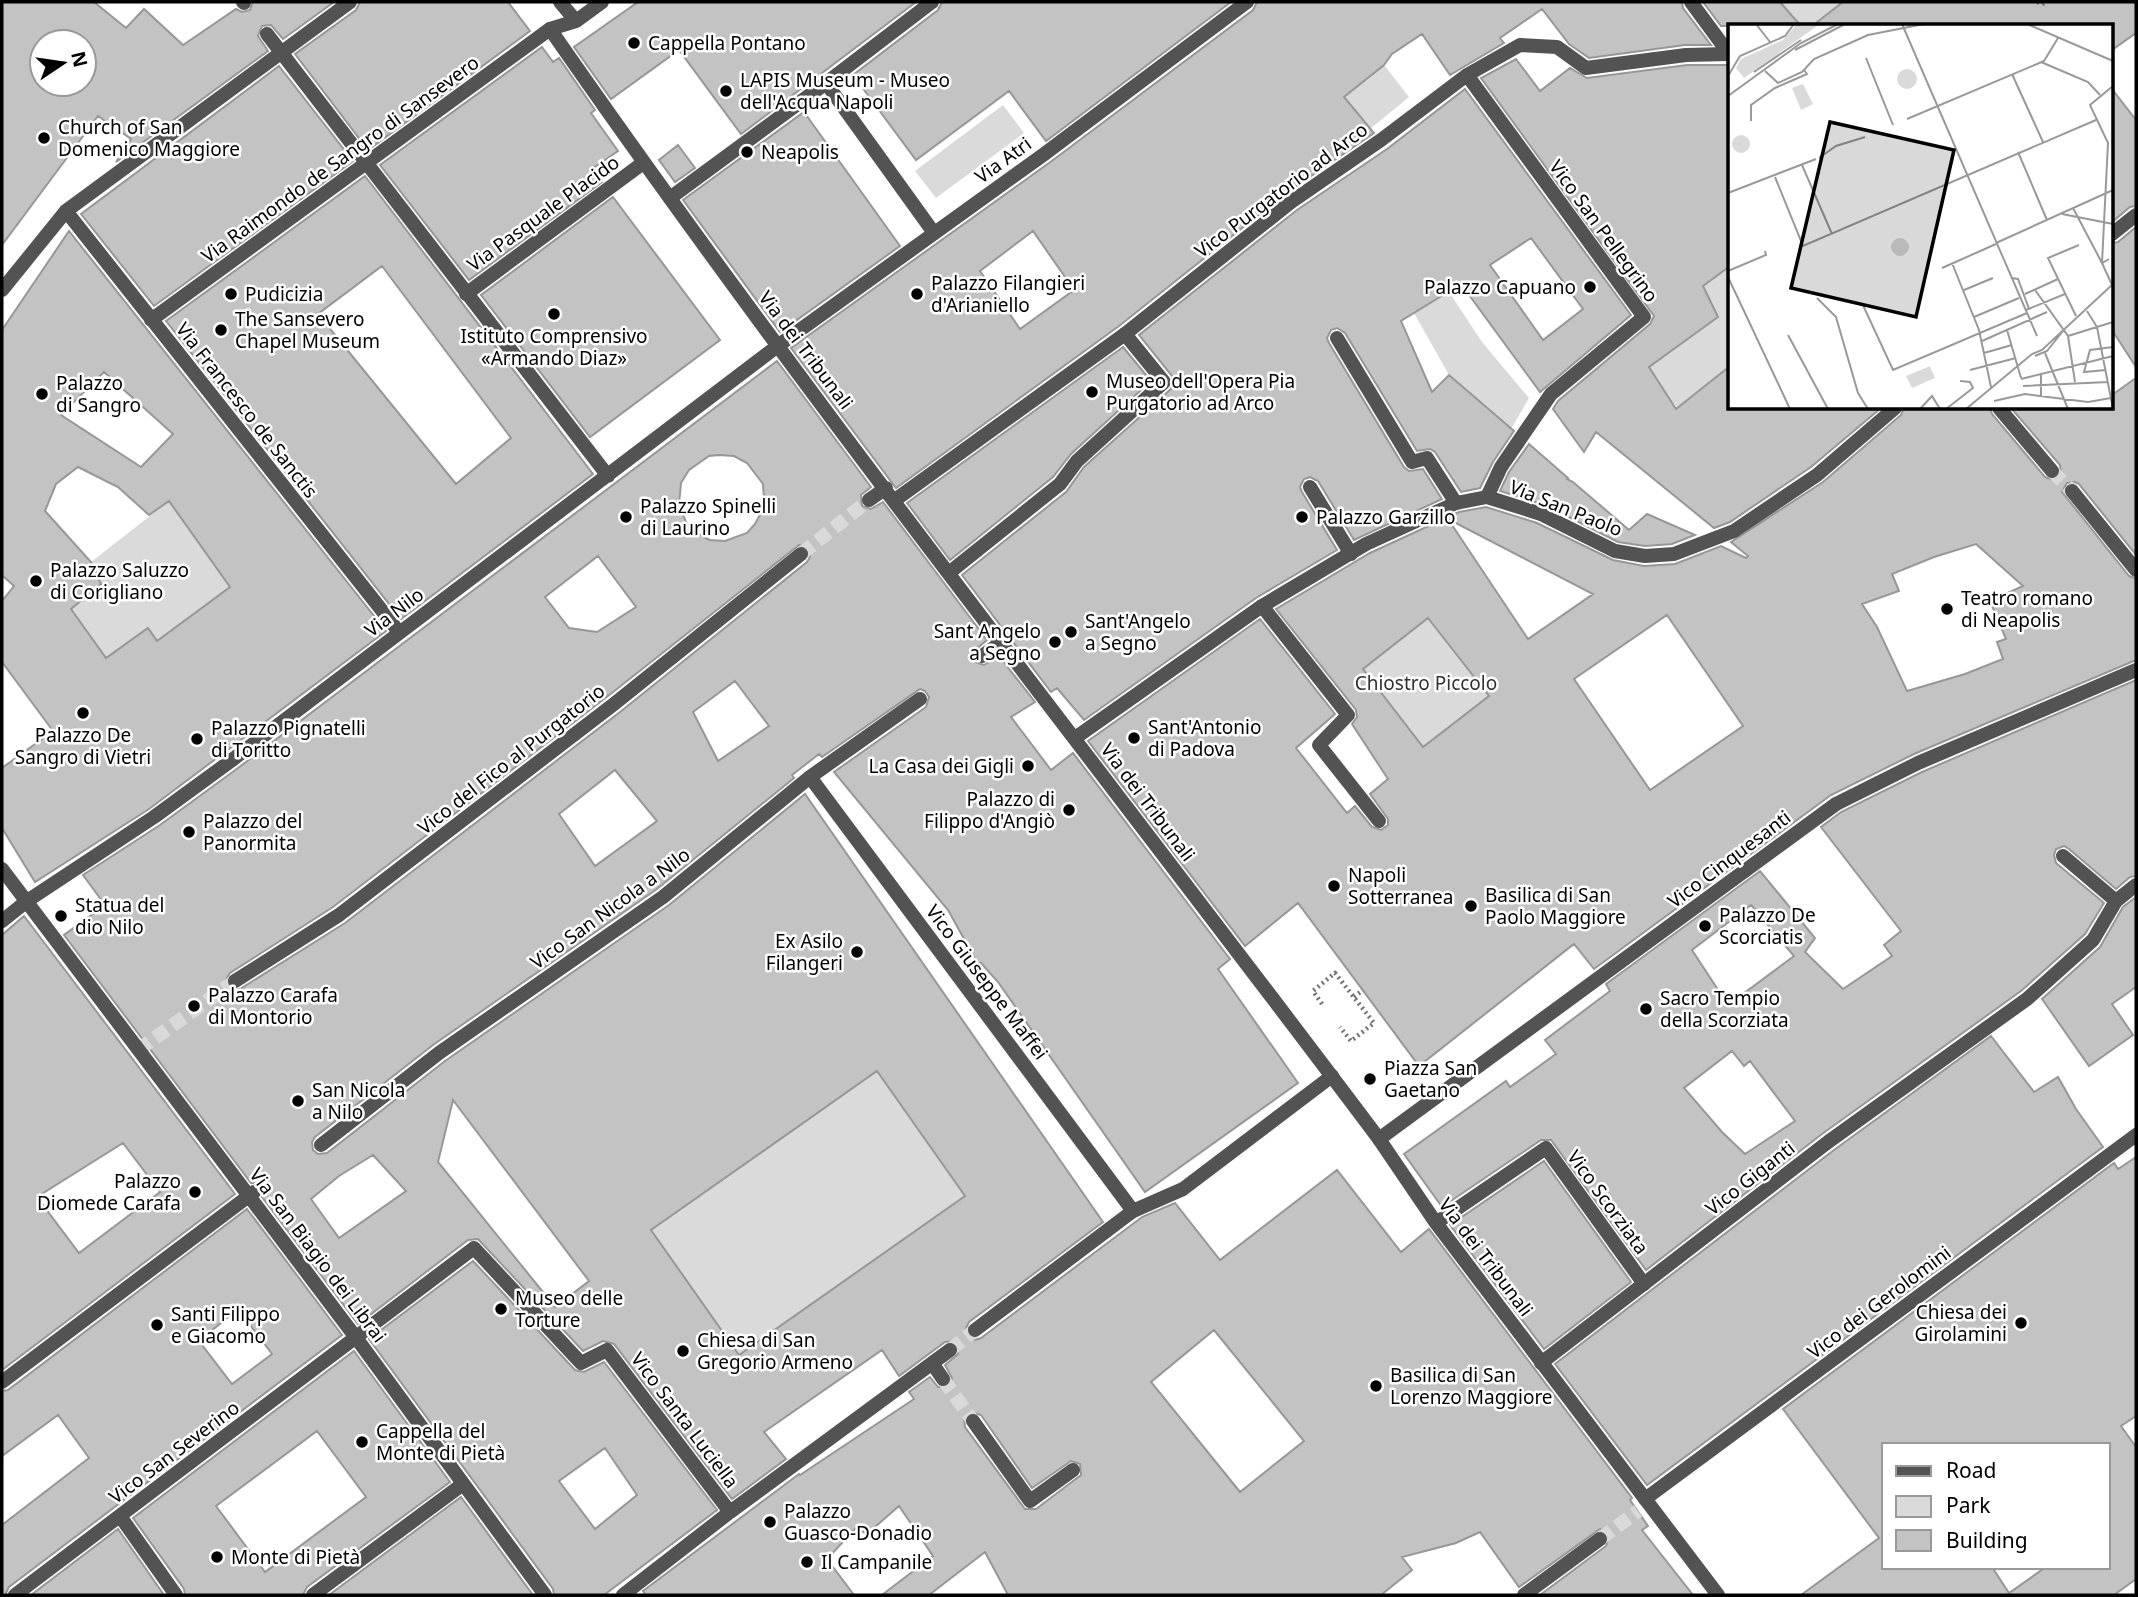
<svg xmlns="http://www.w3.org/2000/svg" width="2138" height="1597" font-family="'Noto Sans',sans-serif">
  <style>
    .green { fill: #dadada }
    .building { fill: #c3c3c3; stroke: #979797; stroke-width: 2; fill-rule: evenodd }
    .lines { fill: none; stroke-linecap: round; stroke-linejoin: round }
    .street-tunnel { stroke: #d9d9d9; stroke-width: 14; stroke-dasharray: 14 7; stroke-linecap: butt }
    .path { stroke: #757575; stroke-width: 4.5; stroke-dasharray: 2 3.5; stroke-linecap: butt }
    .lane { stroke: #535353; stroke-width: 14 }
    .street { stroke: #535353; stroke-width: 14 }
    .poi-dot { fill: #000; stroke: #fff; stroke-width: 2.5 }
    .labels { text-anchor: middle; stroke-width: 5; stroke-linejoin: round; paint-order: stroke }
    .poi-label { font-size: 19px; fill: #000; stroke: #fff; text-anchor: start }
    .street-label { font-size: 19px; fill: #000; stroke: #fff }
    .park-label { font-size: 19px; fill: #313131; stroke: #fff }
    .inset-road { fill: none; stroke: #999; stroke-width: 2 }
    .view { fill: #000; fill-opacity: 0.15; stroke: #000; stroke-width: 3.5 }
    .inset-edge { fill: none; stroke: #000; stroke-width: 3.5 }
  </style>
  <rect width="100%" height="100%" fill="#fff"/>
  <path class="green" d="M1780,2H1843L1810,26H1801Z
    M1384,65L1409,97L1370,129L1345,97Z
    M1003,105L1024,133L936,198L915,171Z
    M1430,263L1482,342L1529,398L1511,429L1449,375L1414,313Z
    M1730,266V366L1678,408L1668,397L1649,367L1718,317L1703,286Z
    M169,501L230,587L157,641L148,628L106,658L88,632L65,646L51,625L101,584L91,562Z
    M1428,618L1489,696L1423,747L1363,669Z
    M877,1071L965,1196L739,1355L651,1230Z"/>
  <path class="building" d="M2,2H94L126,28L144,9L183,45L236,9L242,12L250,10L253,2H334L283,39L271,25L262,26L258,36L268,51L116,162L131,139L98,116L2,245ZM42,42H84V84H42Z
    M360,2H508L530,31L368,150L295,54L356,10Z
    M638,2H916L741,134L679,50L611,99L574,47Z
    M942,2H1231L1046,141L1009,91L916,160L853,75L938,10Z
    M1257,2H1682L1683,8L1711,45H1685L1589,58L1569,44L1542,9L1500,38L1504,43L1450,75L1422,34L1392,54L1384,65L1344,97L1374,133L1285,194L1119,326L896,488L791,348L1049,163L1253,10ZM1033,231L1074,290L1020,329L980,271Z
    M1703,2H1780L1801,26H1721Z
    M1843,2H2136V33L2112,50V26H1812Z
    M542,47L553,62L559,58L595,110L591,113L618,151L592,169L602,182L469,280L380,165Z
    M1516,59L1540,91L1570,68L1587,78L1687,65H1730V266L1703,286L1718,317L1649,367L1676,409L1730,366V408H1881L1811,467L1730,522L1714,528L1596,432L1584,452L1553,409L1558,401L1650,324L1654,316L1481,78Z
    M279,66L353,161L154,306L81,214Z
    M1465,89L1631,315L1540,392L1461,284L1401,321L1432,392L1449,375L1514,431L1493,462L1480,488L1461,492L1435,452L1430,449L1417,451L1345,333L1337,328L1331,330L1327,338L1329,343L1404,467L1409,471L1423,469L1442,499L1354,540L1318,481L1310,477L1304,479L1300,487L1302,492L1337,550L1256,598L1084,720L1057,688L1051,692L962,575L1066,492L1084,467L1171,389L1174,381L1172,376L1139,335L1297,210L1387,149ZM1531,238L1583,309L1543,340L1490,265Z
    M2112,89L2136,120V206L2130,207L2112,222Z
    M804,112L900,246L780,332L683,200Z
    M678,145L695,168L675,182L659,160Z
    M365,176L593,474L401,619L166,321ZM382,266L511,438L456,484L318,314Z
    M613,197L720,340L590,437L481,295Z
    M2136,227V367L2112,330V243L2118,242Z
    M69,231L386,631L149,809L35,882L2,828V768L53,731L2,662V601L14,586L2,575V330ZM104,372L173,434L141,467L61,415ZM78,467L118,487L149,515L169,501L230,587L157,641L148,628L106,658L71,609L101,584L91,562L45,511L56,484Z
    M1123,347L1151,381L1071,454L1053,477L950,560L907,503Z
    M777,361L871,487L861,495L862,506L871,509L883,502L987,640L974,651L975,662L984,665L999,656L1035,702L1011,717L1051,770L1073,753L1230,959L1218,969L1298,1083L1145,1192L998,982L981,963L978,964L948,910L834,772L926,707L929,697L925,691L920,689L822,757L819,754L792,775L794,778L657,889L433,1045L315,1137L312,1142L313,1150L318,1154L327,1153L445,1061L669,905L805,794L1103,1222L969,1322L965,1330L968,1336L975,1340L981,1338L1142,1217L1175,1203L1220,1260L1337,1170L1401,1252L1429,1229L1632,1498L1630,1500L1648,1526L1642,1530L1693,1595H1540L1606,1546L1609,1537L1607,1533L1600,1529L1519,1587L1480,1532L1456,1543L1402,1557L1412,1570L1381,1595H1008L985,1552L929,1595H882L933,1556L899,1506L867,1534L856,1528L827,1559L854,1595H646L643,1591L799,1474L800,1475L914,1399L909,1392L930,1377L938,1387L949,1386L952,1378L945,1365L958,1354L957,1344L953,1341L945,1342L899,1376L882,1350L764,1432L786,1459L732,1499L614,1344L603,1341L583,1351L478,1239L468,1240L358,1324L262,1197V1187L257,1183H251L64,935L105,905L83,875L160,825L238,768ZM719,455L734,456L747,463L763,484L764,499L762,511L755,524L747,533L725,541L710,540L701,536L686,522L679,504L681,483L689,470L709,456ZM799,545L809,549L810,557L807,562L620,712L345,923L240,989L235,991L227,987L225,981L230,973L333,907L608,696ZM598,556L636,607L597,632L569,628L545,597ZM735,681L769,726L718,761L693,712ZM615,770L657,821L595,866L559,814ZM877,1071L965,1196L739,1355L651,1230ZM453,1100L589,1281L555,1307L438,1162ZM373,1155L406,1191L339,1238L311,1199L339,1176ZM1214,1330L1304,1441L1240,1492L1151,1382ZM971,1412L981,1415L1032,1488L1071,1461L1080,1464L1081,1475L1036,1509H1025L965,1427L964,1418Z
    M2136,378V555L2079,484L2075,482L2067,483L2062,492L2129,576L2136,579V660L1914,754L1831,795L1594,969L1574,944L1419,1066L1298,903L1245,946L1088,741L1260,619L1335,714L1296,748L1347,813L1355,806L1372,827L1381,830L1388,825V819L1370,794L1388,779L1352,724L1357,717L1356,710L1276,609L1370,553L1459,512L1486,507L1537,523L1613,560L1644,566L1675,564L1721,546L1746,558L1748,556L1731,542L1823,482L1901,415L1904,408H1990L1992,414L2045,477L2054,480L2061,474L2060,465L2011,408H2112V395ZM1448,519L1593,594L1528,639ZM1976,544L2023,586L1990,601L2006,639L1997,642L2003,659L1965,674L1907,691L1877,627L1862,604L1899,591L1892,574L1934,557ZM1667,615L1743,726L1650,790L1574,679ZM1428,618L1489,696L1423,747L1363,669Z
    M1529,444L1568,478L1567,479L1573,482L1629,530L1647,514L1695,535L1672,544L1645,546L1618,542L1545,505L1500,491L1509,472Z
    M2136,680V876L2130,877L2116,889L2069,849L2064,846L2056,849L2054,855L2056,863L2104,903L2085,934L2021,991L1822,1134L1646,1270L1551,1140H1541L1442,1207L1404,1154L1506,1081L1510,1087L1556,1054L1545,1040L1610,991L1606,984L1760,871L1815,938L1805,952L1843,989L1892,956L1884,945L1901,931L1821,827L1841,812L1922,772ZM1751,905L1794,956L1728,1005L1692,950ZM1732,1051L1744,1066L1750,1061L1795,1121L1745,1154L1722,1132L1684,1088Z
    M2136,897V987L2112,1004L2133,1035L2089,1066L2042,999L2100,947L2123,907Z
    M24,916L235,1194L2,1370V935ZM123,1143L160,1192L79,1253L37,1197Z
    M1991,1036L2034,1092L2058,1077L2076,1109L2103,1147L1647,1485L1555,1364L1834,1150Z
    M2136,1157V1416L2121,1426L2136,1447V1579L2114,1595H1801L1879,1538L1783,1409L2114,1163L2118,1169ZM1884,1445H2108V1567H2046L2009,1593L1992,1567H1884Z
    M1544,1161L1631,1282L1544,1349L1450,1225Z
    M247,1209L342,1335L9,1587L5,1595H2V1525L89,1458L58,1415L2,1456V1391L8,1390ZM238,1309L272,1354L232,1384L199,1341Z
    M473,1261L575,1370L584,1372L604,1362L717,1510L604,1595H554L553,1589L369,1339ZM605,1448L637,1495L595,1529L559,1481Z
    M354,1351L450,1482L307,1587L303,1595H185L184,1589L133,1518ZM317,1431L366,1497L265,1572L216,1506Z
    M461,1497L533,1595H329Z
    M118,1529L164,1595H31Z"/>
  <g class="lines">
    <path class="street-tunnel" d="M2052,471L2072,491
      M801,554L869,500
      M138,1050L235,981
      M950,1350L975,1330
      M943,1379L973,1421
      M1600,1539L1638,1511"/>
    <path class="path" d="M2038,2L2041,5L2046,2
      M1354,997L1363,990
      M1322,1004L1313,991L1335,973L1374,1023L1351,1041L1340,1027"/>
    <path class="lane" d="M243,2L244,3
      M267,34L608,476
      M1467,75L1644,317L1551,394L1501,467L1487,497
      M670,198L826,83
      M2112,234L2136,215
      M2,290L66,211L399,632
      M151,320L550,29
      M1337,338L1412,462L1427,458L1456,503
      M1310,487L1351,554
      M895,500L1125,334L1291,202L1381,140L1467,75L1520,45L1557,47L1586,68L1686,55L1728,54
      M1262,606L1348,715L1319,745L1379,821
      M982,656L1002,642
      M810,777L1133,1211L1183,1189L1332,1076
      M2063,856L2116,901
      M27,901L154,817L232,760L779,345
      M1379,1139L1836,804L1918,763L2136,670
      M321,1145L439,1053L663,897L810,777L920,699
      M1541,1363L1828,1142L2027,999L2093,940L2116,901L2136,885
      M2,1382L254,1192
      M1645,1499L2136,1135"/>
    <path class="street" d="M560,2L576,21
      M602,2L576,21L550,29C813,408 1102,770 1379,1139L1436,1223L1718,1595
      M932,2L826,83L934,233
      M1691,2L1730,55
      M66,211L350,2
      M466,294L643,163
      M779,345L1043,155L1247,2
      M1999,408L2052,471
      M2072,491L2136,570
      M869,500L886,488
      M950,572L1060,484L1077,461L1164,382L1125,334
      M1075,738L1262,606L1366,544L1456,503L1487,497L1541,514L1615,551L1645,556L1674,554L1734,531L1817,475L1895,408
      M2,869L357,1339L545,1595
      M2,921L27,901
      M235,981L339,915L614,704L801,554
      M1436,1223L1546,1148L1644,1284
      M975,1330L1133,1211
      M932,1363L943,1379
      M973,1421L1030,1501L1073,1470
      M120,1516L176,1595
      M15,1595L474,1248L581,1363L607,1350L730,1512
      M313,1595L463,1484
      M623,1595L730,1512L950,1350
      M1524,1595L1600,1539"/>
  </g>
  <g class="poi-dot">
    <circle cx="634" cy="43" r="7"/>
    <circle cx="726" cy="91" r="7"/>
    <circle cx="44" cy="138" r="7"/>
    <circle cx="747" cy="152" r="7"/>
    <circle cx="1590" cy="287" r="7"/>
    <circle cx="231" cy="294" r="7"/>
    <circle cx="917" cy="294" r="7"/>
    <circle cx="554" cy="314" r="7"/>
    <circle cx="221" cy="330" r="7"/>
    <circle cx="1092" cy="392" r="7"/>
    <circle cx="42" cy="394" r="7"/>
    <circle cx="626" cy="517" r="7"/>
    <circle cx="1302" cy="517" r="7"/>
    <circle cx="36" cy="581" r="7"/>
    <circle cx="1947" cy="609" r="7"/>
    <circle cx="1071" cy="632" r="7"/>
    <circle cx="1055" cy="642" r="7"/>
    <circle cx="83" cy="713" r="7"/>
    <circle cx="1134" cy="738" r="7"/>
    <circle cx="197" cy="739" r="7"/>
    <circle cx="1028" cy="766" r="7"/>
    <circle cx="1069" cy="810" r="7"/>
    <circle cx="189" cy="832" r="7"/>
    <circle cx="1334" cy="886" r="7"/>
    <circle cx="1471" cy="906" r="7"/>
    <circle cx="61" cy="916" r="7"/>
    <circle cx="1705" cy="926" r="7"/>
    <circle cx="857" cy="952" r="7"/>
    <circle cx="194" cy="1006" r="7"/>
    <circle cx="1646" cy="1009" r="7"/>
    <circle cx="1370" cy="1079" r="7"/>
    <circle cx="298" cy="1101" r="7"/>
    <circle cx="195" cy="1192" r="7"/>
    <circle cx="501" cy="1309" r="7"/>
    <circle cx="2021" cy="1323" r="7"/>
    <circle cx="157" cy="1325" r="7"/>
    <circle cx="683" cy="1351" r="7"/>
    <circle cx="1376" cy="1386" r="7"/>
    <circle cx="362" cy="1442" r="7"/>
    <circle cx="770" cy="1522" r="7"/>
    <circle cx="217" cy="1557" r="7"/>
    <circle cx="807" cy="1562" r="7"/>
  </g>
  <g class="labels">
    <g class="poi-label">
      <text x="648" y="50">Cappella Pontano</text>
      <text x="740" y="87">LAPIS Museum - Museo<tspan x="740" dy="22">dell'Acqua Napoli</tspan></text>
      <text x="58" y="134">Church of San<tspan x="58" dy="22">Domenico Maggiore</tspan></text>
      <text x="761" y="159">Neapolis</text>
      <text x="931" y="290">Palazzo Filangieri<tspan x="931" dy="22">d'Arianiello</tspan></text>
      <text x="1576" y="294" text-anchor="end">Palazzo Capuano</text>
      <text x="245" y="301">Pudicizia</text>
      <text x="235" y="326">The Sansevero<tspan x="235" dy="22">Chapel Museum</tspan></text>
      <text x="554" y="343" text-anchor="middle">Istituto Comprensivo<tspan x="554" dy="22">«Armando Diaz»</tspan></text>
      <text x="1106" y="388">Museo dell'Opera Pia<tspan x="1106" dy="22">Purgatorio ad Arco</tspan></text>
      <text x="56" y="390">Palazzo<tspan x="56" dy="22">di Sangro</tspan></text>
      <text x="640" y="513">Palazzo Spinelli<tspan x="640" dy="22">di Laurino</tspan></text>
      <text x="1316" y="524">Palazzo Garzillo</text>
      <text x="50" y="577">Palazzo Saluzzo<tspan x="50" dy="22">di Corigliano</tspan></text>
      <text x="1961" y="605">Teatro romano<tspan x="1961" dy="22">di Neapolis</tspan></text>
      <text x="1085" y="628">Sant'Angelo<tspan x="1085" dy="22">a Segno</tspan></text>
      <text x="1041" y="638" text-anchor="end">Sant Angelo<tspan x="1041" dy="22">a Segno</tspan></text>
      <text x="1148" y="734">Sant'Antonio<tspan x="1148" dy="22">di Padova</tspan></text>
      <text x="211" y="735">Palazzo Pignatelli<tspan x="211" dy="22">di Toritto</tspan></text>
      <text x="83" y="742" text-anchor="middle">Palazzo De<tspan x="83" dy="22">Sangro di Vietri</tspan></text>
      <text x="1014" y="773" text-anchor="end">La Casa dei Gigli</text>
      <text x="1055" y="806" text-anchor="end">Palazzo di<tspan x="1055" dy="22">Filippo d'Angiò</tspan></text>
      <text x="203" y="828">Palazzo del<tspan x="203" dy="22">Panormita</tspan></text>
      <text x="1348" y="882">Napoli<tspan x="1348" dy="22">Sotterranea</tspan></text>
      <text x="1485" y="902">Basilica di San<tspan x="1485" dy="22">Paolo Maggiore</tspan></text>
      <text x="75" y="912">Statua del<tspan x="75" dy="22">dio Nilo</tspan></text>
      <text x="1719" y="922">Palazzo De<tspan x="1719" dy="22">Scorciatis</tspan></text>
      <text x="843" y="948" text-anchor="end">Ex Asilo<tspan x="843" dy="22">Filangeri</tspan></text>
      <text x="208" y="1002">Palazzo Carafa<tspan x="208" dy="22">di Montorio</tspan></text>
      <text x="1660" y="1005">Sacro Tempio<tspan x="1660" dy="22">della Scorziata</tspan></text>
      <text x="1384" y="1075">Piazza San<tspan x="1384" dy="22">Gaetano</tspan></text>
      <text x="312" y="1097">San Nicola<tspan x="312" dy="22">a Nilo</tspan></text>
      <text x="181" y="1188" text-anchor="end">Palazzo<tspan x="181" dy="22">Diomede Carafa</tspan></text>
      <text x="515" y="1305">Museo delle<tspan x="515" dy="22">Torture</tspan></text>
      <text x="2007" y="1319" text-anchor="end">Chiesa dei<tspan x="2007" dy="22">Girolamini</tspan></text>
      <text x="171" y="1321">Santi Filippo<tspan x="171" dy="22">e Giacomo</tspan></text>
      <text x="697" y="1347">Chiesa di San<tspan x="697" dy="22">Gregorio Armeno</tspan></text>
      <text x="1390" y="1382">Basilica di San<tspan x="1390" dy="22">Lorenzo Maggiore</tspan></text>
      <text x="376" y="1438">Cappella del<tspan x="376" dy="22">Monte di Pietà</tspan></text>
      <text x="784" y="1518">Palazzo<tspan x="784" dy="22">Guasco-Donadio</tspan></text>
      <text x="231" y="1564">Monte di Pietà</text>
      <text x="821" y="1569">Il Campanile</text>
    </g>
    <g class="street-label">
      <text transform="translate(340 159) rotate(-36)" y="7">Via Raimondo de Sangro di Sansevero</text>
      <text transform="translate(1003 160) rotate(-36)" y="7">Via Atri</text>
      <text transform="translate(1281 190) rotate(-37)" y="7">Vico Purgatorio ad Arco</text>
      <text transform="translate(543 213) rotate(-36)" y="7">Via Pasquale Placido</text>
      <text transform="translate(1604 231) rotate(54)" y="7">Vico San Pellegrino</text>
      <text transform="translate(806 350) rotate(53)" y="7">Via dei Tribunali</text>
      <text transform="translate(247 410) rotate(52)" y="7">Via Francesco de Sanctis</text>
      <text transform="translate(1566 508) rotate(22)" y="7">Via San Paolo</text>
      <text transform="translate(394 612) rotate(-37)" y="7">Via Nilo</text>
      <text transform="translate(511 759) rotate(-38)" y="7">Vico del Fico al Purgatorio</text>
      <text transform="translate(1148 802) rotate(53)" y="7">Via dei Tribunali</text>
      <text transform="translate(1729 859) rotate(-37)" y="7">Vico Cinquesanti</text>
      <text transform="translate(610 908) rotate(-36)" y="7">Vico San Nicola a Nilo</text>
      <text transform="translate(987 982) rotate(53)" y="7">Vico Giuseppe Maffei</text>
      <text transform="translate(1750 1178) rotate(-38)" y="7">Vico Giganti</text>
      <text transform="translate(1608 1202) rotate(54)" y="7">Vico Scorziata</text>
      <text transform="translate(318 1255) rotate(53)" y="7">Via San Biagio dei Librai</text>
      <text transform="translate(1486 1257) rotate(53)" y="7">Via dei Tribunali</text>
      <text transform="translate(1879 1302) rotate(-37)" y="7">Vico dei Gerolomini</text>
      <text transform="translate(685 1420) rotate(53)" y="7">Vico Santa Luciella</text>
      <text transform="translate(174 1452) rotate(-37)" y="7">Vico San Severino</text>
    </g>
    <g class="park-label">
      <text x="1426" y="690">Chiostro Piccolo</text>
    </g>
  </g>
  <g transform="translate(1728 24)">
    <rect width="385" height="385" fill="#fff"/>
    <path d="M69,0H92L16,54L8,44L13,35L55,16ZM169 55a10 10 0 1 1 20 0a10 10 0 1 1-20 0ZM75,60L85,80L73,86L64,64ZM4 120a9 9 0 1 1 18 0a9 9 0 1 1-18 0ZM163 223a9 9 0 1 1 18 0a9 9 0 1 1-18 0ZM202,342L207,354L184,364L178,352Z" fill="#dadada"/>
    <path class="inset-road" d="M28,0L42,18M174,0L309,312M299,0L385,37M67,26L117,0M138,34L165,101M313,38L360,58L372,71M37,47L50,59L74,48L86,35L140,11L196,0M26,48L73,16M284,50L315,118M0,52L12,32L57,12L66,0M0,72L73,19L110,0M179,95L316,37L330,14M23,97V81L47,64L79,50L76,46M290,128L319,196M91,134L108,122L137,113M74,141L104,210M47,153L75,222L368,96M0,169L88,135M345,184L374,239L381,235M334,190L385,200M268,219L385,166M224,239L251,306L263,363M214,244L268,220M0,247L38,231L37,227M0,253L62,385M283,254L290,255L301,285M384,261L374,239L380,119L362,81L385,62M236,266L265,254M307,266L340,312L347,358M297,270L330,255M89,274L108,293L130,369L140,385M134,279L165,346L299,289M298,286L337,270M359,287L369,303L385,385M348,292L320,234L351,221M246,293L291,274M279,306L293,354M60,311L100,385M340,312L385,298M254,317L319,288M256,329L284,321M317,329L340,385M307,332L319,327L335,307M242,346L288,334M378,346L356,348L362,326L385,323M313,349V373M293,355L385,332M295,362L380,358M266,377L297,370L360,378L383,374M192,385L204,372L212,385M218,385L245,364L242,358L232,357M238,385L304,330L314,326L385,260"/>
    <path class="view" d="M102,98L226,126L188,293L63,264Z"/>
    <rect width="385" height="385" class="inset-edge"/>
  </g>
  <rect width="2138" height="1597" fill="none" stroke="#000000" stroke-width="7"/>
  <rect x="1882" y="1443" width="228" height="126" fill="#ffffff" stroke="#999999" stroke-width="2"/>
  <rect x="1896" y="1466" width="35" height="10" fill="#535353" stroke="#999999" stroke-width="2"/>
  <text x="1946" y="1478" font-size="21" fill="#000000">Road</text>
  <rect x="1896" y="1496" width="35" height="21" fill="#dadada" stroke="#999999" stroke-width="2"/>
  <text x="1946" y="1513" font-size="21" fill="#000000">Park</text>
  <rect x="1896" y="1530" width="35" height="21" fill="#c3c3c3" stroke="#999999" stroke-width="2"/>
  <text x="1946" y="1548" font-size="21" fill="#000000">Building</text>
  <g transform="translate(63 63) rotate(77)"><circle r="33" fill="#ffffff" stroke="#999999" stroke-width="2"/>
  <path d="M0-5L12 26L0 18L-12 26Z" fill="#000000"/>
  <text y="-10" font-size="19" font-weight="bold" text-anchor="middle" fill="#000000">N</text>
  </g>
</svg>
